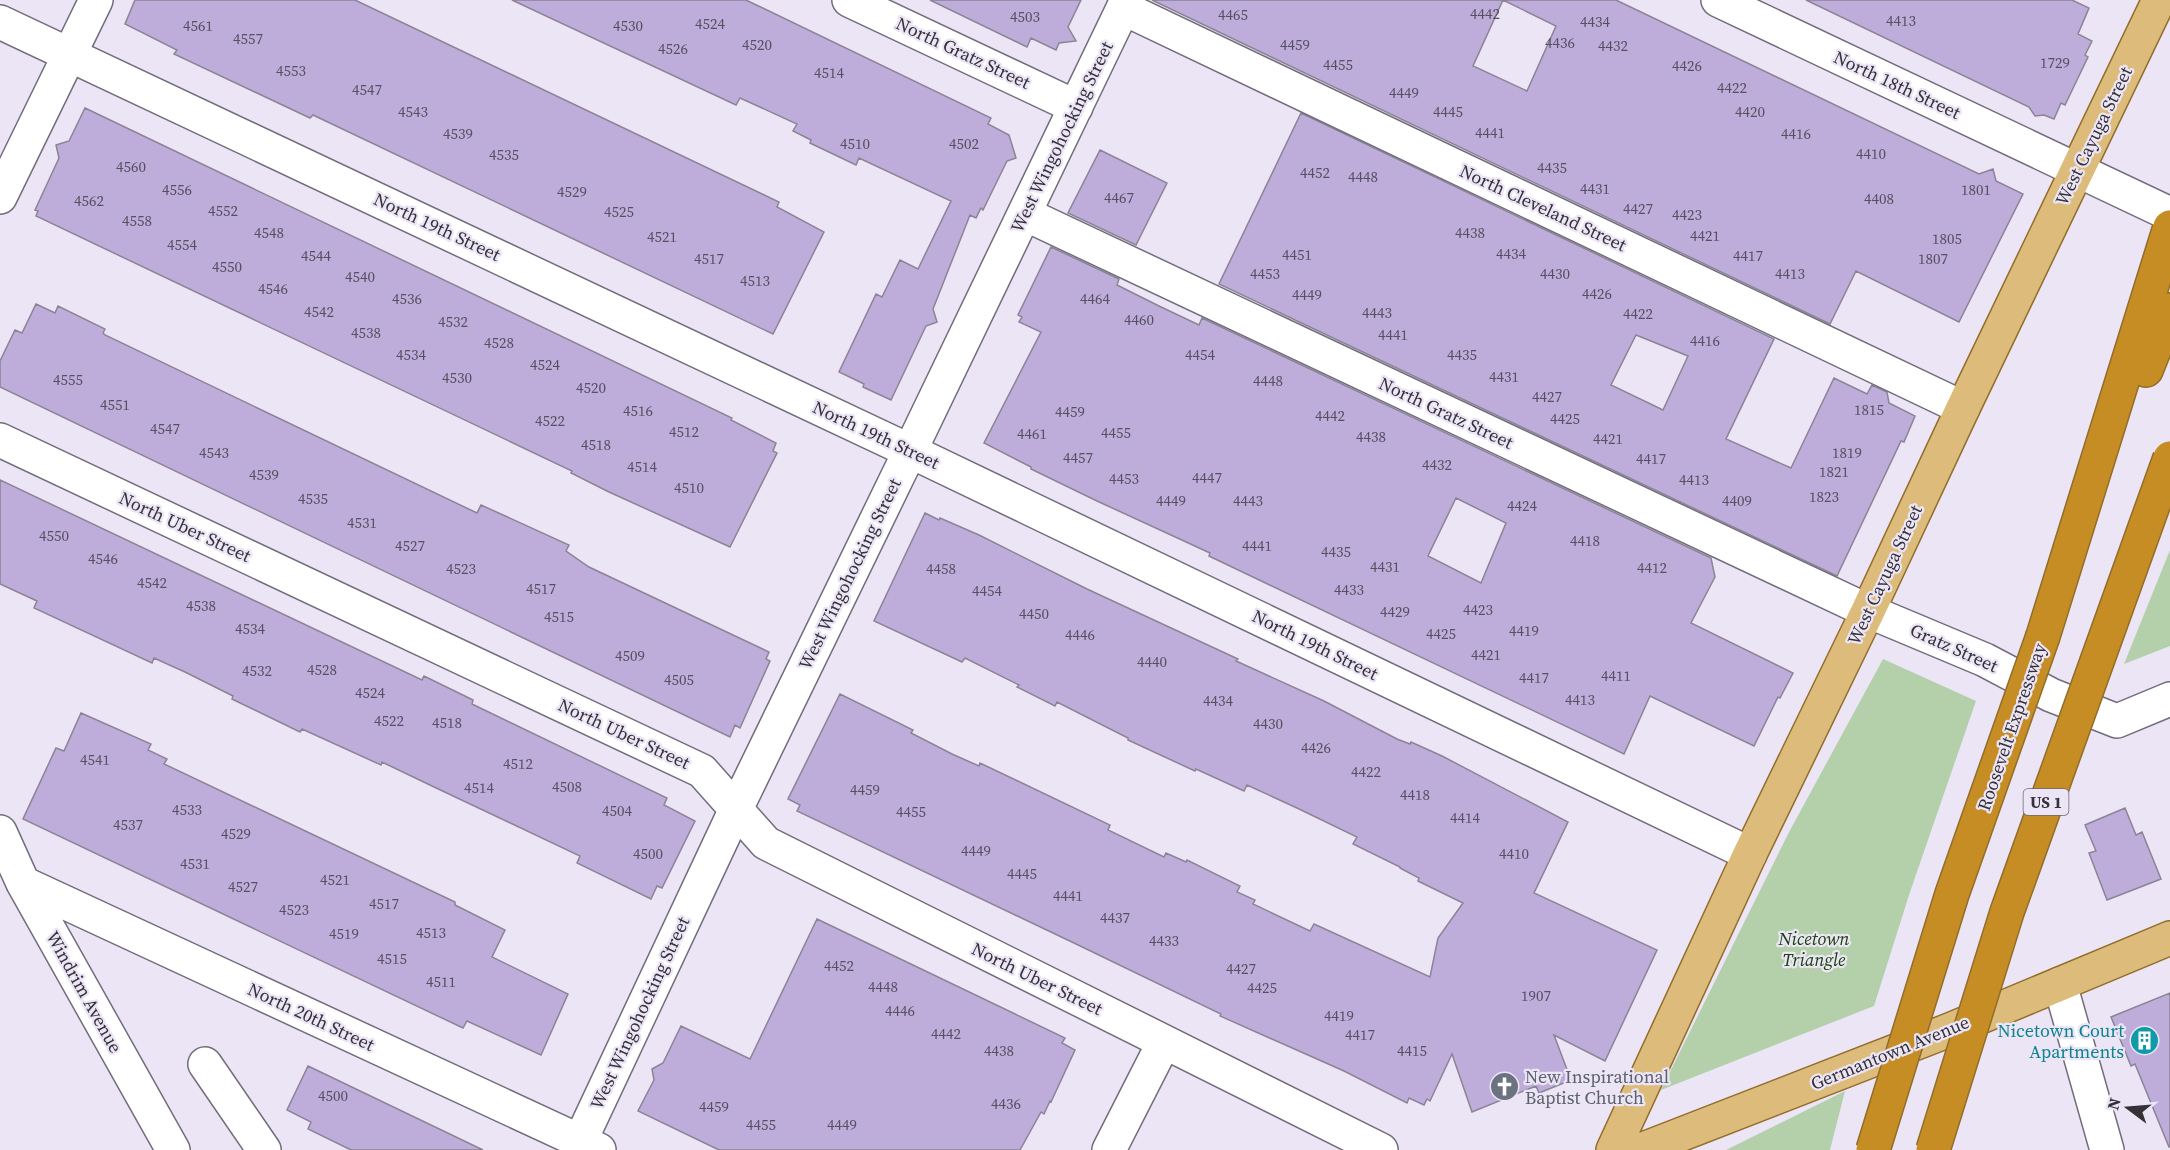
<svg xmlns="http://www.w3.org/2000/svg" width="2170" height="1150" font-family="'Source Serif 4',serif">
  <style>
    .green { fill: #b3d0ab }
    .building { fill: #beaddb; stroke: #8a8494; stroke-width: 1.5; fill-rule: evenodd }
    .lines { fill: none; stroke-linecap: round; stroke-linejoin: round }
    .minor-casing { stroke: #726c7b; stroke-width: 36 }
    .major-casing { stroke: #926d2a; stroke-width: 36 }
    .highway-casing { stroke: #926d2a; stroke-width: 36 }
    .minor { stroke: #fff; stroke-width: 33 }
    .major { stroke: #dcbb7b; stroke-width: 33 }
    .highway { stroke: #c58d23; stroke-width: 33 }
    .highway-bridge-casing { stroke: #926d2a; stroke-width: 36; stroke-linecap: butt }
    .highway-bridge { stroke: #c58d23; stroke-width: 33 }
    .labels { text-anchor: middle; stroke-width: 4.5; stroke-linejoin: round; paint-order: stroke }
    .number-label { font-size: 15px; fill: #565061 }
    .shield { fill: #ebe5f6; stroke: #6b6771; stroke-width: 1.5 }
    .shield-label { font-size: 16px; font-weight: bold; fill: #343138 }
    .street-label { font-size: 18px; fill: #343138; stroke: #ebe5f6 }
    .park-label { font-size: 18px; font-style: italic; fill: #194309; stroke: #ebe5f6 }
    .culture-label { font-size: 18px; fill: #0d838f; stroke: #ebe5f6; text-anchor: end }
    .worship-label { font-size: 18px; fill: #5b616d; stroke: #ebe5f6; text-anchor: start }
  </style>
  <rect width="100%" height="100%" fill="#ebe5f6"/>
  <path class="green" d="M2170,550V646L2124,664Z
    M1883,659L1976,701L1909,895L1874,1006L1661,1090L1788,834Z
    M1845,1091L1830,1150H1726Z"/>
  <path class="building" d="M135,0H355L779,202L777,207L824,232L773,334L313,115L310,118L174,54L177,50L125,24Z
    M512,0H746L991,118L988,124L1009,135L1016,158L1007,161L983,210L981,208L976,218L970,215L933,309L937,322L926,326L891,400L863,387L864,384L839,372L876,294L882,297L900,260L918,269L951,201L859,158L856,165L810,143L811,140L793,131L797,124L740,98L736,105Z
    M930,0H1081L1068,27L1076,41L1059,43L1056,50L1031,38L1027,47Z
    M1152,0H1616L1979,174L1993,169L1996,181L2023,194L1959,322L1856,271L1830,324ZM1503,0L1556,26L1527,91L1473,66Z
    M1806,0H2072L2089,8L2078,34L2092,41L2085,55L2088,57L2065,105L2061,103L2054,119L2044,115L2035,116L2029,107Z
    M85,108L732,418L731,420L776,443L773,451L777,453L730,547L609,492L571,473L572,471L36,216L38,211L35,210L59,158L56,145L69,141Z
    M1301,113L1774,339L1726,439L1791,468L1834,378L1867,394L1872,385L1887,392L1889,403L1915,416L1904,442L1901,441L1837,576L1219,284ZM1636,335L1688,356L1663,410L1611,385Z
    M1100,150L1167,183L1136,245L1068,213Z
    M1051,247L1119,279L1117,285L1159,306L1199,325L1202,318L1711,558L1715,577L1691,623L1793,673L1780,698L1778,697L1754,746L1650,696L1624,754L1209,556L1210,553L1097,501L1031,469V467L984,443L1041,332L1019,322L1022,317L1018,315ZM1456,498L1506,523L1481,583L1428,556Z
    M36,304L55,313L58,306L105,329L103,333L105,335L477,513L481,505L569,545L566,551L589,567L769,652L766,659L770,661L740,728L735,725L730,737L0,387V361L15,330L22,333Z
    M0,480L422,680L424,676L473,700L472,704L667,798L664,805L695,821L662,888L657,886L651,899L577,863L580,856L432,786L382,762L381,765L302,729L300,732L232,699L233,696L185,672L154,658L152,663L34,608L37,601L0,584Z
    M925,513L939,520L940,518L979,535L1087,589L1238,659L1236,661L1324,701L1397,739L1410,744L1411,742L1442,756L1568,822L1534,893L1657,950L1605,1061L1554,1035L1571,1080L1539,1093L1536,1086L1472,1112L1452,1054L1430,1101L1427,1099L1424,1105L1409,1098L1407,1103L1344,1071L1220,1016L1221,1014L1074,943L797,811L800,805L788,799L840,694L913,730L911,733L952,754L979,766L980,763L1110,825L1108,830L1164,857L1166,853L1186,862L1187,860L1240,886L1237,892L1255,900L1253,904L1310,931L1314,924L1430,977L1438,938L1463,903L1418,881L1419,878L1400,868V867L1353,844L1357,837L1297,808L1247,785L1244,791L1196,769L1195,771L1128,740V738L1057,702L1055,706L1017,687L1019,685L965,658L962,662L874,621Z
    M81,713L151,744L148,750L167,759L164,764L455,902V905L505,930L492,957L568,994L541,1055L467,1021L463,1028L23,819L56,748L64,751Z
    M2125,808L2136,835L2142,832L2161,879L2107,900L2089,853L2096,851L2085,825Z
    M817,919L1065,1038L1062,1043L1075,1050L1051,1102L1050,1101L1044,1114L1041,1112L1020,1150H719L638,1111L654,1080L652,1069L663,1063L681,1026L750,1059Z
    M2170,993V1147H2169L2135,1064L2131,1066L2111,1017Z
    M308,1066L483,1150H351L308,1129L311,1122L287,1110Z"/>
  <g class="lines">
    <defs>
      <path id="minor" d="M849,0L1076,107
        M1718,0L2170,214
        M1123,8L1963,408
        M0,22L910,451L1750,854
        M0,197L96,0
        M1025,214L1868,611L1985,660L2051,695L2117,721L2170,699
        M0,440L702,771L766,843L1381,1150
        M0,832L23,883L173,1150
        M23,883L599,1150
        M2060,984L2107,1150
        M205,1064L264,1150
        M576,1150L736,809L910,451L1127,0
        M1109,1150L1164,1042"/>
      <path id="major" d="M1613,1150L1750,854L1868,611L1963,408L2159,0
        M1641,1150L1947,1031L2170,938"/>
      <path id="highway" d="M2146,370L2170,310
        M2043,636L2170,227"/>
    </defs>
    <use href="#minor" class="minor-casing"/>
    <use href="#major" class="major-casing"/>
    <use href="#highway" class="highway-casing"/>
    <use href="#minor" class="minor"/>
    <use href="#major" class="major"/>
    <use href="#highway" class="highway"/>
    <defs>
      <path id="highway-bridge" d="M1873,1150L1952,894L2043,636
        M1933,1150L2007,912L2170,458"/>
    </defs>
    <use href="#highway-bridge" class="highway-bridge-casing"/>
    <use href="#highway-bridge" class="highway-bridge"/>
  </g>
  <defs>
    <symbol id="building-disc" viewBox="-11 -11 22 22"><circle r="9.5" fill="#0f9aa8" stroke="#ebe5f6"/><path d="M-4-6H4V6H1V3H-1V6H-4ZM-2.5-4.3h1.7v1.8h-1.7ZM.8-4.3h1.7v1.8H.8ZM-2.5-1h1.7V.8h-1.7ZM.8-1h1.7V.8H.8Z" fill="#fff"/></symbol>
    <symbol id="church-disc" viewBox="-11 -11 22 22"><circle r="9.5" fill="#6b7280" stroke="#ebe5f6"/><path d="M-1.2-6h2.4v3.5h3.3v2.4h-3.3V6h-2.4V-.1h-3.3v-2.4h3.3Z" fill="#fff"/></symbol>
  </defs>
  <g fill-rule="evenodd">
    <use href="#building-disc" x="2128" y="1024" width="33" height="33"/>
    <use href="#church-disc" x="1488" y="1070" width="33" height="33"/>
  </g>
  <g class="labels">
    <g class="number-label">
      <text x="1485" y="19">4442</text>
      <text x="1233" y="20">4465</text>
      <text x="1025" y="22">4503</text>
      <text x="1901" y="26">4413</text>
      <text x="1595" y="27">4434</text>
      <text x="710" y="29">4524</text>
      <text x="198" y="31">4561</text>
      <text x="628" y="31">4530</text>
      <text x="248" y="44">4557</text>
      <text x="1560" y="48">4436</text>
      <text x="757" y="50">4520</text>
      <text x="1295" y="50">4459</text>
      <text x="1613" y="51">4432</text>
      <text x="673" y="54">4526</text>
      <text x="2055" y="68">1729</text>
      <text x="1338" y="70">4455</text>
      <text x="1687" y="71">4426</text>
      <text x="291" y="76">4553</text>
      <text x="829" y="78">4514</text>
      <text x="1732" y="93">4422</text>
      <text x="367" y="95">4547</text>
      <text x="1404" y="98">4449</text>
      <text x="413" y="117">4543</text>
      <text x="1448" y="117">4445</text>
      <text x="1750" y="117">4420</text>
      <text x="1490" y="138">4441</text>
      <text x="458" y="139">4539</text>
      <text x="1796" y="139">4416</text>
      <text x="855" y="149">4510</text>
      <text x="964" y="149">4502</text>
      <text x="1871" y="159">4410</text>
      <text x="504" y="160">4535</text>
      <text x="131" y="172">4560</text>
      <text x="1552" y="173">4435</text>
      <text x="1315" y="178">4452</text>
      <text x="1363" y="182">4448</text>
      <text x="1595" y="194">4431</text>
      <text x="177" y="195">4556</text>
      <text x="1976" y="195">1801</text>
      <text x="572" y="197">4529</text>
      <text x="1119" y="203">4467</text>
      <text x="1879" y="204">4408</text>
      <text x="89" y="206">4562</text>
      <text x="1638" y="214">4427</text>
      <text x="223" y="216">4552</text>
      <text x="619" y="217">4525</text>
      <text x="1687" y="220">4423</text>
      <text x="137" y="226">4558</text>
      <text x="269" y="238">4548</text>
      <text x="1470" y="238">4438</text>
      <text x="1705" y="241">4421</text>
      <text x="662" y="242">4521</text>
      <text x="1947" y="244">1805</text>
      <text x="182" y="250">4554</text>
      <text x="1511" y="259">4434</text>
      <text x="1297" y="260">4451</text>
      <text x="316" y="261">4544</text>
      <text x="1748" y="261">4417</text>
      <text x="709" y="264">4517</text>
      <text x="1933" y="264">1807</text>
      <text x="227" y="272">4550</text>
      <text x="1265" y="279">4453</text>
      <text x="1555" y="279">4430</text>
      <text x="1790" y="279">4413</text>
      <text x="360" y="282">4540</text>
      <text x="755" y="286">4513</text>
      <text x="273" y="294">4546</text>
      <text x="1597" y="299">4426</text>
      <text x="1307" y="300">4449</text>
      <text x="407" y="304">4536</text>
      <text x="1095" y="304">4464</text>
      <text x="319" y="317">4542</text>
      <text x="1377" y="318">4443</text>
      <text x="1638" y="319">4422</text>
      <text x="1139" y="325">4460</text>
      <text x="453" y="327">4532</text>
      <text x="366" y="338">4538</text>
      <text x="1393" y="340">4441</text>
      <text x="1705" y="346">4416</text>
      <text x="499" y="348">4528</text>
      <text x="411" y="360">4534</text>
      <text x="1200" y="360">4454</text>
      <text x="1462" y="360">4435</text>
      <text x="545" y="370">4524</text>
      <text x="1504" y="382">4431</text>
      <text x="457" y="383">4530</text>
      <text x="68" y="385">4555</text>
      <text x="1268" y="386">4448</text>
      <text x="591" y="393">4520</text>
      <text x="1547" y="402">4427</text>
      <text x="115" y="410">4551</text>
      <text x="1869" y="415">1815</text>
      <text x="638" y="416">4516</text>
      <text x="1070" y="417">4459</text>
      <text x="1330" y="421">4442</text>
      <text x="1565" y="424">4425</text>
      <text x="550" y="426">4522</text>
      <text x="165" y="434">4547</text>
      <text x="684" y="437">4512</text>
      <text x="1116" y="438">4455</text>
      <text x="1032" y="439">4461</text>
      <text x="1371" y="442">4438</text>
      <text x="1608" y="444">4421</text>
      <text x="596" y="450">4518</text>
      <text x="214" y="458">4543</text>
      <text x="1847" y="458">1819</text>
      <text x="1078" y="463">4457</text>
      <text x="1651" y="464">4417</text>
      <text x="1437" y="470">4432</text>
      <text x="642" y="472">4514</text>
      <text x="1834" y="477">1821</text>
      <text x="264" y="480">4539</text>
      <text x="1207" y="483">4447</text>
      <text x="1124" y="484">4453</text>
      <text x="1694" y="485">4413</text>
      <text x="689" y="493">4510</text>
      <text x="1824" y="502">1823</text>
      <text x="313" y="504">4535</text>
      <text x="1171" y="506">4449</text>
      <text x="1248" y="506">4443</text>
      <text x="1737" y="506">4409</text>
      <text x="1522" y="511">4424</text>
      <text x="362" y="528">4531</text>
      <text x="54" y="541">4550</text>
      <text x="1585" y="546">4418</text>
      <text x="410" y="551">4527</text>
      <text x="1257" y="551">4441</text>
      <text x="1336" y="557">4435</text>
      <text x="103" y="564">4546</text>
      <text x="1385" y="572">4431</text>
      <text x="1652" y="573">4412</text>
      <text x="461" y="574">4523</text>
      <text x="941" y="574">4458</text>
      <text x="152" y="588">4542</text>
      <text x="541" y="594">4517</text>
      <text x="1349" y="595">4433</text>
      <text x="987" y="596">4454</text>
      <text x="201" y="611">4538</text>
      <text x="1478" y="615">4423</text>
      <text x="1395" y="617">4429</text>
      <text x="1034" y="619">4450</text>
      <text x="559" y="622">4515</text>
      <text x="250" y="634">4534</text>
      <text x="1524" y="636">4419</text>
      <text x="1441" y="639">4425</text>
      <text x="1080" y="640">4446</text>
      <text x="1486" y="660">4421</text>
      <text x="630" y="661">4509</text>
      <text x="1152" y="667">4440</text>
      <text x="322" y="675">4528</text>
      <text x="257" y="676">4532</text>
      <text x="1616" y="681">4411</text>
      <text x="1534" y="683">4417</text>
      <text x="679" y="685">4505</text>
      <text x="370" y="698">4524</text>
      <text x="1580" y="705">4413</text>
      <text x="1218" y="706">4434</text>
      <text x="389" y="726">4522</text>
      <text x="447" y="728">4518</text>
      <text x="1268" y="729">4430</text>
      <text x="1316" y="753">4426</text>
      <text x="95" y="765">4541</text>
      <text x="518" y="769">4512</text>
      <text x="1366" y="777">4422</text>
      <text x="567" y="792">4508</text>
      <text x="479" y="793">4514</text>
      <text x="865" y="795">4459</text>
      <text x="1415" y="800">4418</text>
      <text x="187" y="815">4533</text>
      <text x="617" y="816">4504</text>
      <text x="911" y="817">4455</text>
      <text x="1465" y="823">4414</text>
      <text x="128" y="830">4537</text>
      <text x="236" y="839">4529</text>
      <text x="976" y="856">4449</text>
      <text x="648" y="859">4500</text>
      <text x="1514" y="859">4410</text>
      <text x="195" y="869">4531</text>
      <text x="1022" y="879">4445</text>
      <text x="335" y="885">4521</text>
      <text x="243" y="892">4527</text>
      <text x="1068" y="901">4441</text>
      <text x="384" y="909">4517</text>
      <text x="294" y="915">4523</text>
      <text x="1115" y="923">4437</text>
      <text x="431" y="938">4513</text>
      <text x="344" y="939">4519</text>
      <text x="1164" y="946">4433</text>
      <text x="392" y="964">4515</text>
      <text x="839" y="971">4452</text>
      <text x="1241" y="974">4427</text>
      <text x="441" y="987">4511</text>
      <text x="883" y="992">4448</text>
      <text x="1262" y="993">4425</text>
      <text x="1536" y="1001">1907</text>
      <text x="900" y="1016">4446</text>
      <text x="1339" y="1021">4419</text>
      <text x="946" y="1039">4442</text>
      <text x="1360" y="1040">4417</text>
      <text x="999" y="1056">4438</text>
      <text x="1412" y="1056">4415</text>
      <text x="333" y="1101">4500</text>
      <text x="1006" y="1109">4436</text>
      <text x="714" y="1112">4459</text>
      <text x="761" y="1130">4455</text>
      <text x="842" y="1130">4449</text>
    </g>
    <rect class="shield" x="2023.5" y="789" width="45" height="26" rx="4.5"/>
    <g class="shield-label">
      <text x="2046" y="808">US 1</text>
    </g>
    <g class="street-label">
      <text transform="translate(963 53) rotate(25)" y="6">North Gratz Street</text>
      <text transform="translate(1897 85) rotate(25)" y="6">North 18th Street</text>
      <text transform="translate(2094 136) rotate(-64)" y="6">West Cayuga Street</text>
      <text transform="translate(1062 137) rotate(-64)" y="6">West Wingohocking Street</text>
      <text transform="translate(1543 208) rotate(25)" y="6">North Cleveland Street</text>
      <text transform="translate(437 227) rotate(25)" y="6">North 19th Street</text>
      <text transform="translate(1446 413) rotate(25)" y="6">North Gratz Street</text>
      <text transform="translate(876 435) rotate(25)" y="6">North 19th Street</text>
      <text transform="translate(185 527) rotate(25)" y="6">North Uber Street</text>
      <text transform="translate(850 574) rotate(-64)" y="6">West Wingohocking Street</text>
      <text transform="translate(1885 575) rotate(-65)" y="6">West Cayuga Street</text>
      <text transform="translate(1315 645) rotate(26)" y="6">North 19th Street</text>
      <text transform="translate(1954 648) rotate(24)" y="6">Gratz Street</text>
      <text transform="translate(2012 727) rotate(-71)" y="6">Roosevelt Expressway</text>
      <text transform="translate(624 734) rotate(25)" y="6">North Uber Street</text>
      <text transform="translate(1037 979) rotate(26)" y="6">North Uber Street</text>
      <text transform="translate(84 992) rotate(61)" y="6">Windrim Avenue</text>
      <text transform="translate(640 1013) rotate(-65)" y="6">West Wingohocking Street</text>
      <text transform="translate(311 1017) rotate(25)" y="6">North 20th Street</text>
      <text transform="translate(1890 1053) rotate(-22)" y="6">Germantown Avenue</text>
    </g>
    <g class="park-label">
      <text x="1814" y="945">Nicetown<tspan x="1814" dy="21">Triangle</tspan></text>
    </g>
    <g class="culture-label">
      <text x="2124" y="1037">Nicetown Court<tspan x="2124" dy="21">Apartments</tspan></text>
    </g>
    <g class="worship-label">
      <text x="1525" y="1083">New Inspirational<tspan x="1525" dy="21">Baptist Church</tspan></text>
    </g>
  </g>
  <g transform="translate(2128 1108) rotate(286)" stroke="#ebe5f6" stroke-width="4.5" paint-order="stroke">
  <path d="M0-4.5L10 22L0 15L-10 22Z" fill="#343138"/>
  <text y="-9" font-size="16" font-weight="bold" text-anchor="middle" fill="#343138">N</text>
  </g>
</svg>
